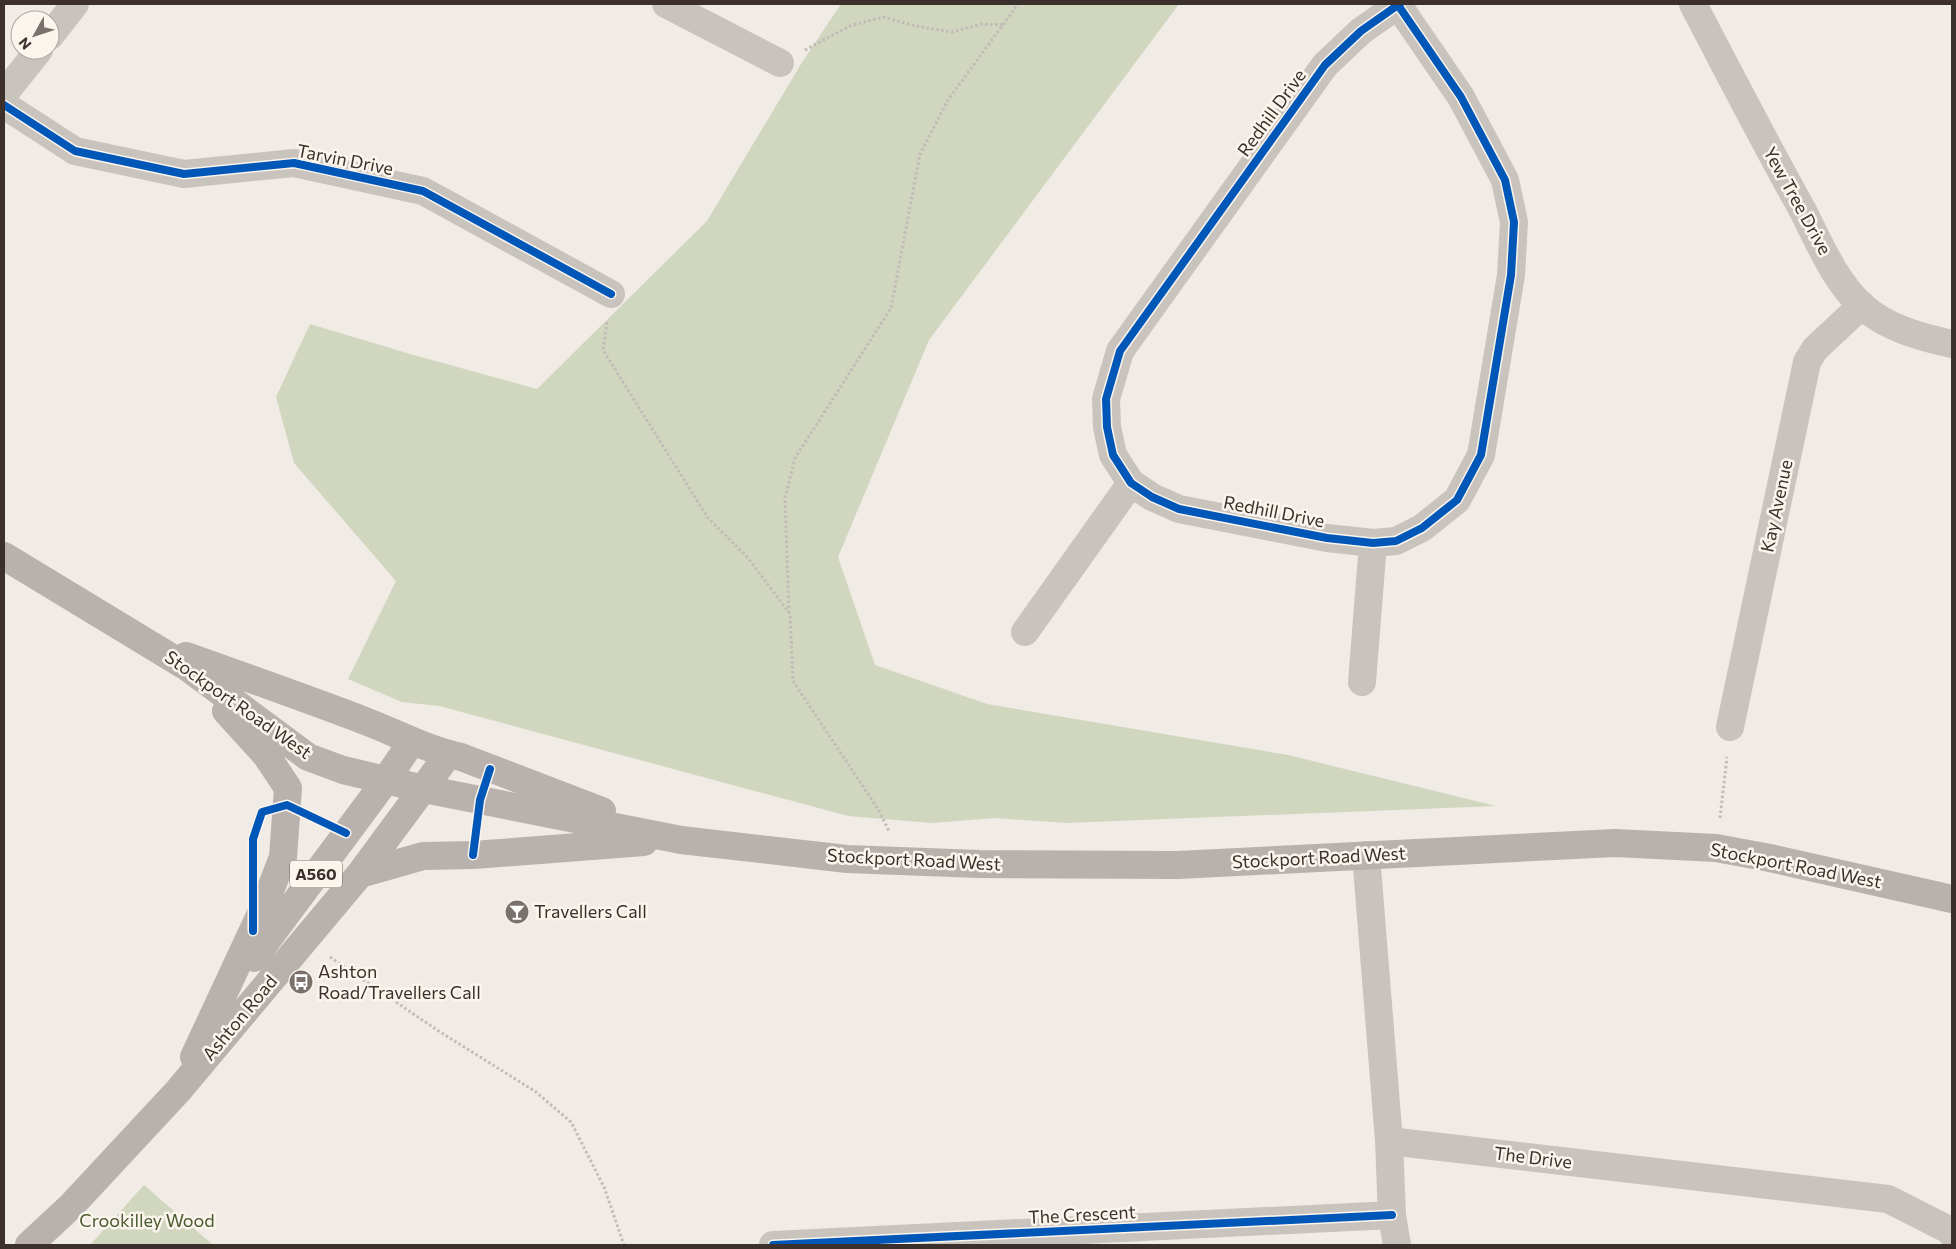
<svg xmlns="http://www.w3.org/2000/svg" width="1956" height="1249" font-family="Commissioner,sans-serif">
  <style>
    .green { fill: #d1d6bf }
    .lines { fill: none; stroke-linecap: round; stroke-linejoin: round }
    .path { stroke: #c2bbb6; stroke-width: 3; stroke-dasharray: 2.5 2.5; stroke-linecap: butt }
    .minor { stroke: #c9c3be; stroke-width: 28 }
    .major { stroke: #b8b1ad; stroke-width: 28 }
    .cycleway-casing { stroke: #fbf5ee; stroke-width: 11 }
    .cycleway { stroke: #0057b8; stroke-width: 8 }
    .labels { text-anchor: middle; stroke-width: 5; stroke-linejoin: round; paint-order: stroke }
    .shield { fill: #fbf5ee; stroke: #756b66; stroke-width: 1 }
    .shield-label { font-size: 16px; font-weight: bold; fill: #3b302b }
    .street-label { font-size: 18px; fill: #3b302b; stroke: #fbf5ee }
    .poi-label { font-size: 18px; fill: #3b302b; stroke: #fbf5ee; text-anchor: start }
    .park-label { font-size: 18px; fill: #4a5a2e; stroke: #fbf5ee }
  </style>
  <rect width="100%" height="100%" fill="#f0ebe5"/>
  <path class="green" d="M841,4H1179L929,340L838,557L875,665L987,704L1288,755L1496,806L1066,823L994,818L932,823L848,816L439,706L402,702L348,679L396,581L294,463L276,397L310,324L410,354L537,389L707,221L801,64Z
    M144,1185L213,1245H90Z"/>
  <g class="lines">
    <path class="path" d="M805,50L850,26L883,17L916,26L952,32L982,24L1003,25
      M607,322L603,350L708,518L748,558L790,614L793,681L878,809L889,831
      M789,613L785,498L795,458L891,308L920,154L948,100L1018,4
      M1720,818L1727,757
      M330,957L437,1030L536,1092L571,1122L604,1187L624,1245"/>
    <path class="minor" d="M666,4L780,63
      M1693,4C1729,73 1764,141 1802,209C1819,242 1834,280 1862,306C1887,328 1920,337 1952,344
      M1398,5L1461,97L1505,180L1514,222L1511,275L1481,455L1457,500L1422,528L1396,541L1373,543L1327,538L1179,509L1152,497L1131,483L1113,455L1107,427L1106,399L1120,351L1325,65L1361,31L1398,5L1400,4
      M50,36L75,4
      M4,94L39,50
      M4,105L75,151L184,174L294,163L423,191L611,294
      M1025,632L1131,483
      M1362,682L1373,543
      M1730,727L1807,362L1815,349L1862,305
      M1366,855L1389,1141L1392,1215L1397,1245
      M1389,1141L1888,1199L1949,1230L1952,1234
      M773,1245L1392,1215"/>
    <path class="major" d="M4,556L187,667L308,757L343,770L424,789L681,840L847,859L979,864L1178,865L1615,843L1716,848L1770,858L1952,899
      M186,656C245,677 305,698 365,721C397,733 427,750 461,757L602,811
      M360,874L423,856L473,855L644,842
      M254,958L386,780L412,741
      M194,1057L263,909L283,857L288,788L266,755L226,711
      M29,1245L71,1206L178,1091L360,874L448,755"/>
    <defs>
      <path id="cycleway" d="M1398,5L1461,97L1505,180L1514,222L1511,275L1481,455L1457,500L1422,528L1396,541L1373,543L1327,538L1179,509L1152,497L1131,483L1113,455L1107,427L1106,399L1120,351L1325,65L1361,31L1398,5L1400,4
        M4,105L75,151L184,174L294,163L423,191L611,294
        M473,855L480,800L490,769
        M253,931V839L262,812L287,805L346,833
        M773,1245L1392,1215"/>
    </defs>
    <use href="#cycleway" class="cycleway-casing"/>
    <use href="#cycleway" class="cycleway"/>
  </g>
  <defs>
    <symbol id="bar-disc" viewBox="-11 -11 22 22"><circle r="9.5" fill="#7a716c" stroke="#fbf5ee"/><path d="M-6-5H6L.8 .8V4.5H3.5V6h-7V4.5H-.8V.8Z" fill="#fff"/></symbol>
    <symbol id="bus-disc" viewBox="-11 -11 22 22"><circle r="9.5" fill="#7a716c" stroke="#fbf5ee"/><path d="M-5-6H5V4H4V6H2V4H-2V6H-4V4H-5ZM-3.5-4V0h7V-4ZM-3.5 1.2v1.5H-2V1.2ZM2 1.2v1.5H3.5V1.2Z" fill="#fff"/></symbol>
  </defs>
  <g fill-rule="evenodd">
    <use href="#bar-disc" x="503" y="898" width="28" height="28"/>
    <use href="#bus-disc" x="287" y="968" width="28" height="28"/>
  </g>
  <g class="labels">
    <rect class="shield" x="290" y="860.5" width="52" height="27" rx="4"/>
    <g class="shield-label">
      <text x="316" y="880">A560</text>
    </g>
    <g class="street-label">
      <text transform="translate(1272 113) rotate(-54)" y="6">Redhill Drive</text>
      <text transform="translate(345 160) rotate(11)" y="6">Tarvin Drive</text>
      <text transform="translate(1797 201) rotate(61)" y="6">Yew Tree Drive</text>
      <text transform="translate(1777 506) rotate(-78)" y="6">Kay Avenue</text>
      <text transform="translate(1274 512) rotate(11)" y="6">Redhill Drive</text>
      <text transform="translate(238 705) rotate(35)" y="6">Stockport Road West</text>
      <text transform="translate(1319 858) rotate(-3)" y="6">Stockport Road West</text>
      <text transform="translate(914 860) rotate(3)" y="6">Stockport Road West</text>
      <text transform="translate(1796 866) rotate(11)" y="6">Stockport Road West</text>
      <text transform="translate(240 1018) rotate(-50)" y="6">Ashton Road</text>
      <text transform="translate(1533 1158) rotate(7)" y="6">The Drive</text>
      <text transform="translate(1082 1215) rotate(-3)" y="6">The Crescent</text>
    </g>
    <g class="poi-label">
      <text x="534" y="918">Travellers Call</text>
      <text x="318" y="978">Ashton<tspan x="318" dy="21">Road/Travellers Call</tspan></text>
    </g>
    <g class="park-label">
      <text x="147" y="1227">Crookilley Wood</text>
    </g>
  </g>
  <rect width="1956" height="1249" fill="none" stroke="#3b302b" stroke-width="10"/>
  <g transform="translate(35 35) rotate(230)"><circle r="24" fill="#fbf5ee" stroke="#aea6a0"/>
  <path d="M0-4L9 19L0 12L-9 19Z" fill="#7a716c"/>
  <text y="-8" font-size="14" font-weight="bold" text-anchor="middle" fill="#3b302b">N</text>
  </g>
</svg>
